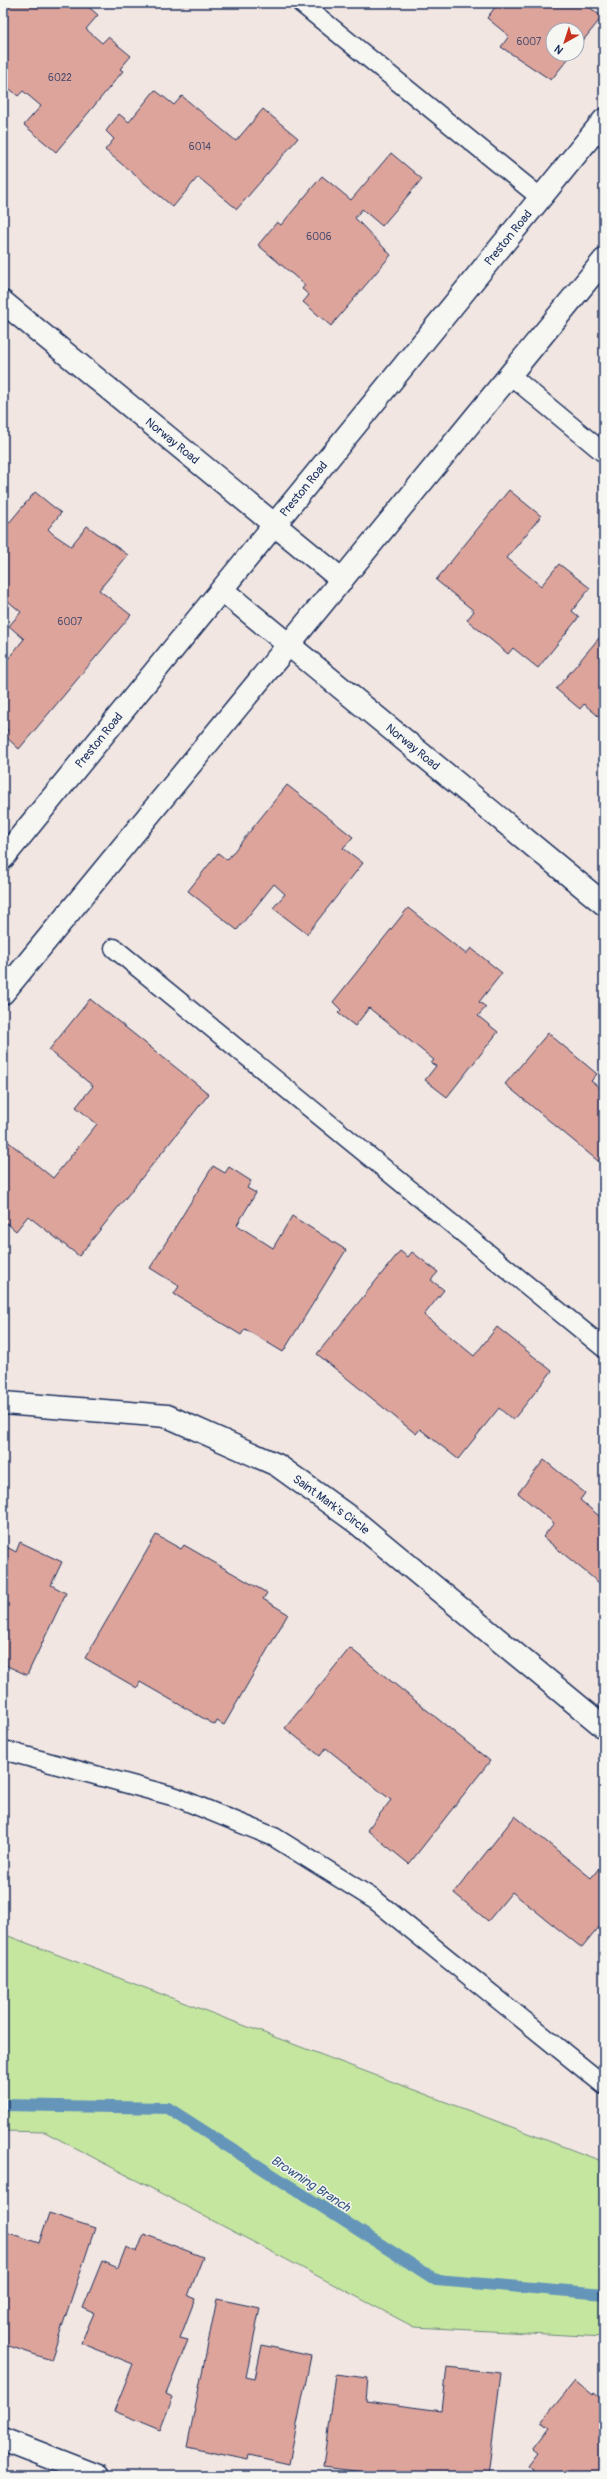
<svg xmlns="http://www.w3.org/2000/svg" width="607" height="2479" font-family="Pangolin,sans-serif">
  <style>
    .green { fill: #c5e69f; stroke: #708a7e }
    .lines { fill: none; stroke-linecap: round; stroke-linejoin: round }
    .stream { stroke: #6596ba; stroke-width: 12 }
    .building { fill: #dda49b; stroke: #1b2f5e }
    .service-casing { stroke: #1b2f5e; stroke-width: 21 }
    .minor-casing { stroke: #1b2f5e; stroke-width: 25 }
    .primary-casing { stroke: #1b2f5e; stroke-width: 25 }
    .service { stroke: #f6f6f2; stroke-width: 18 }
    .minor { stroke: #f6f6f2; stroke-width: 22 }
    .primary { stroke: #f6f6f2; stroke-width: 22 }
    .labels { text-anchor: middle; stroke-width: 3; stroke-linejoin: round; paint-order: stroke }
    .number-label { font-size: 10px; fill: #4c4c6d }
    .street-label { font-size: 12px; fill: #1b2f5e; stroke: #f6f6f2 }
    .water-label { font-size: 13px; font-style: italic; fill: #3a5a84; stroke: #f6f6f2 }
  </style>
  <rect width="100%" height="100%" fill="#f1e6e1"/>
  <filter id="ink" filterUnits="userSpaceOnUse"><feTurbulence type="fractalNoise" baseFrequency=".025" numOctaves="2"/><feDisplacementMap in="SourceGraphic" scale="8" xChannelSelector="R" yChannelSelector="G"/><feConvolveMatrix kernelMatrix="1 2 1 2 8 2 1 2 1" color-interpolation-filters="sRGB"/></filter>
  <g filter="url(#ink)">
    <path class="green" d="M3,1934L604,2162V2337L414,2327L45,2132L3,2131Z"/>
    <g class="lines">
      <path class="stream" d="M3,2105L168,2108L436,2280L604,2294"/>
    </g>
    <path class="building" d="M3,3H84L98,15L86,29L102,43L108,37L131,56L120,69L123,71L56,152L24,125L41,106L23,91L18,96L3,83Z
      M498,3H584L602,17L577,48V30H553V54H572L551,80L501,47L509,36L487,18Z
      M155,90L174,105L182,96L236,141L263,109L298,138L237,209L198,177L173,207L105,150L114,139L106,131L119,114L129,122Z
      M391,153L422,179L382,226L362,209L355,218L391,255L331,326L303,302L309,295L302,289L305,285L258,245L277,222L281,225L322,176L351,200Z
      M509,490L541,516L507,558L541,586L559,564L590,588L572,611L579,617L538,668L513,648L508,654L467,620L474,611L436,580Z
      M35,492L61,513L48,529L53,534L71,546L87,526L128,555L99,590L131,615L19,749L4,735L8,730L3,725V665L24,639L9,626L21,612L3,597V530Z
      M599,638L604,642V721L584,704L580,709L556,689Z
      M287,785L353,837L343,848L363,863L307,934L273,908L285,894L274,884L237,930L188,891L218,853L227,860Z
      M408,908L466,954L471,948L502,973L479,1002L486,1007L478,1016L498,1032L447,1097L425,1080L436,1066L431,1063L434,1060L369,1008L355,1026L338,1013L341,1010L333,1002Z
      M90,999L209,1094L79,1256L28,1216L16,1231L3,1220V1142L5,1139L53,1178L97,1124L76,1107L93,1086L49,1050Z
      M548,1033L597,1074L591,1081L604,1091V1166L505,1084Z
      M213,1166L225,1173L229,1167L251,1181L247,1188L256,1193L237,1225L273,1248L292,1216L346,1250L283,1352L245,1329L241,1335L174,1294L179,1286L150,1268Z
      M400,1251L408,1257L412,1252L438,1272L431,1280L444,1290L424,1315L474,1356L497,1327L552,1371L513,1420L499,1408L458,1459L420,1429L416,1434L317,1354Z
      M544,1460L585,1493L580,1500L604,1520V1587L543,1537L554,1523L518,1493Z
      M156,1535L181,1549L184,1545L267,1593L263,1599L288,1614L224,1725L217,1721L215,1725L140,1682L137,1688L85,1658Z
      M20,1542L62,1562L51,1585L66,1593L27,1675L3,1664V1545L16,1552Z
      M350,1648L490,1761L409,1864L367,1830L391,1800L326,1748L320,1756L285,1728Z
      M515,1816L591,1878L604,1862V1921L582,1948L512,1892L488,1921L454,1893Z
      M49,2213L95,2228L51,2360L3,2344V2231L39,2243Z
      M144,2234L203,2257L188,2296L195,2299L180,2338L188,2340L166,2394L173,2397L160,2430L114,2411L133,2364L81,2343L94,2313L83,2308L102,2261L118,2268L126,2247L137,2252Z
      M217,2299L260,2308L246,2377L255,2379L262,2345L311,2356L289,2464L249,2455L248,2460L187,2447Z
      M447,2367L501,2373L488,2476H396L323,2467L335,2374L368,2378L366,2401L442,2411Z
      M575,2381L592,2395L594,2393L604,2401V2476H529L533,2470L528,2466L538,2453L533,2449L550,2427L542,2421Z"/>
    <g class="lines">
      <defs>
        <path id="service" d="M301,3L541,198
          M510,375L604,453
          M114,948L604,1348
          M3,1750L176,1797L274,1837L375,1900L604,2085"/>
        <g id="minor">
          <path id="s1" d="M3,302L342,580"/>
          <path id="s2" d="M222,590L604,904"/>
          <path id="s3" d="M3,1403L167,1416L277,1465L356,1522L604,1727"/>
          <path d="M3,2439L98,2476"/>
        </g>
        <g id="primary">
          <path id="s4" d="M3,858L604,120"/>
          <path d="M3,993L604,260"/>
        </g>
      </defs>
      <use href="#service" class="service-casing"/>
      <use href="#minor" class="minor-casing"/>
      <use href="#primary" class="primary-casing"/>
      <use href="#service" class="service"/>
      <use href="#minor" class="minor"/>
      <use href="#primary" class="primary"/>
    </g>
  </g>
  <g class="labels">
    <g class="number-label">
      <text x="529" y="45">6007</text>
      <text x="60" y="81">6022</text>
      <text x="200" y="150">6014</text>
      <text x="319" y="240">6006</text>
      <text x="70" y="625">6007</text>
    </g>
    <g class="street-label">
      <text dy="4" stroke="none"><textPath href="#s4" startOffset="800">Preston Road</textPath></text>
      <text dy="4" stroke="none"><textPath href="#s1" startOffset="219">Norway Road</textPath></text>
      <text dy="4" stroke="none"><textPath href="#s4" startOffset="476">Preston Road</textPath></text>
      <text dy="4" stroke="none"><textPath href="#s4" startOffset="152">Preston Road</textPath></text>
      <text dy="4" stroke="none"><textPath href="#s2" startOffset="247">Norway Road</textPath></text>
      <text dy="4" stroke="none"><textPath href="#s3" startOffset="352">Saint Mark's Circle</textPath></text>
    </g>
    <g class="water-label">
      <text transform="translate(311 2183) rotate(33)" y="5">Browning Branch</text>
    </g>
  </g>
  <rect width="607" height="2479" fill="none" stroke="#f6f6f2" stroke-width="16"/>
  <rect x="8" y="8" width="591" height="2463" fill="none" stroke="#1b2f5e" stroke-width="1.5" filter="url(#ink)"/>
  <g transform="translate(565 42) rotate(219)"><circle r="19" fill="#f6f6f2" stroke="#9ea6b7"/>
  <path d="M0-3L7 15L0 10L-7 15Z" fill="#c8321e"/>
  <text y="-6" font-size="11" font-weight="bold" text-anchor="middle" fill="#1b2f5e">N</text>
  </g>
</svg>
